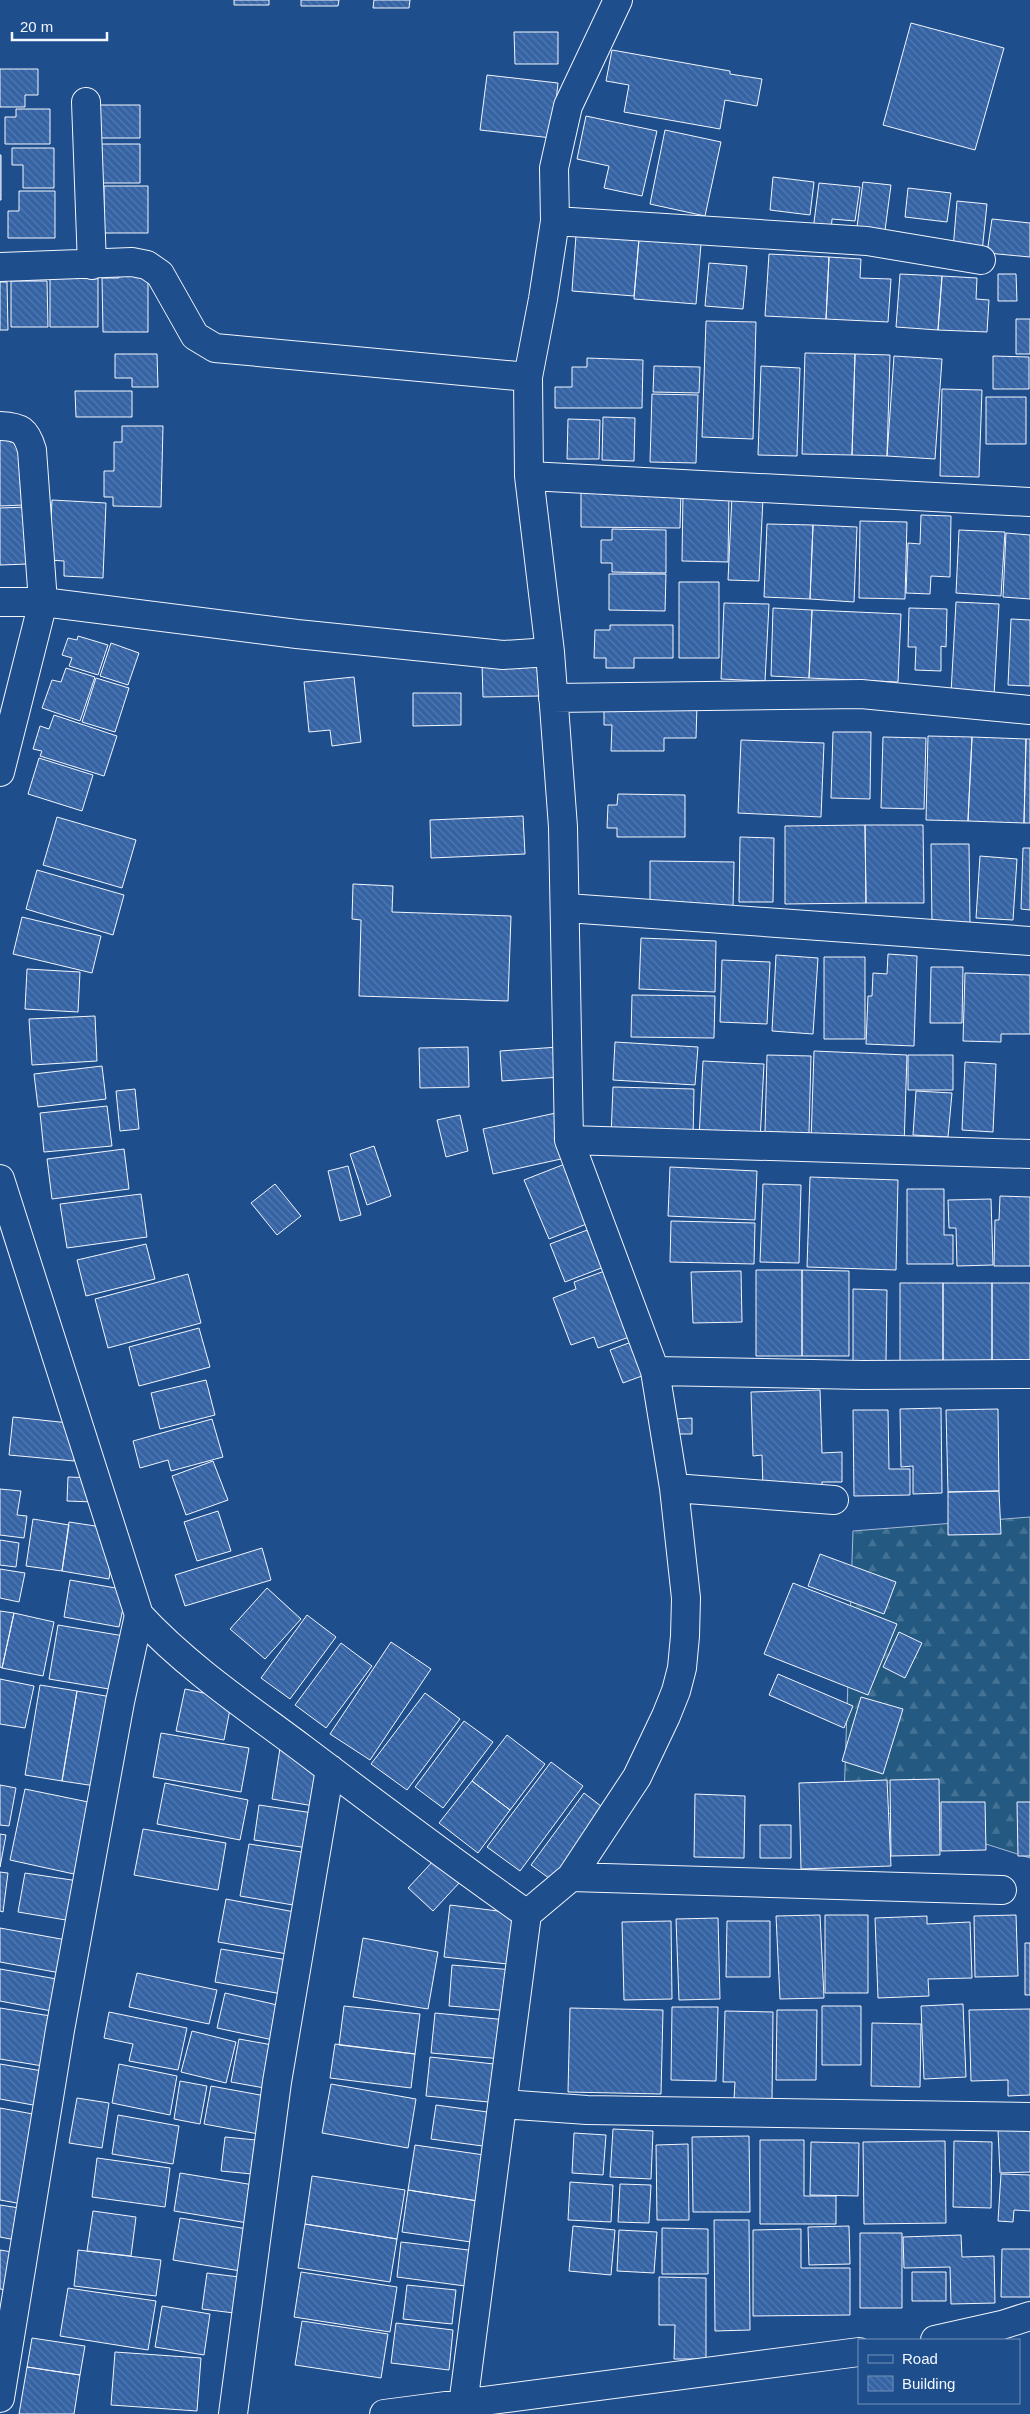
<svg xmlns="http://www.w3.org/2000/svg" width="1030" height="2414" font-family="Arial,sans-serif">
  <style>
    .forest { fill: url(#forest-firs); stroke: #a8bbd7 }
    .building { fill: url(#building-back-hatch); stroke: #f2f6ff }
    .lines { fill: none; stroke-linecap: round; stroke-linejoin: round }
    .street-casing { stroke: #f2f6ff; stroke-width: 30 }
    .street { stroke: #1f4e8c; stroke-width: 28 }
  </style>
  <defs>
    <pattern id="forest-firs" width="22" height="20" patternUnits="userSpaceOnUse" patternTransform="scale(1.25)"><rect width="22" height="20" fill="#245a82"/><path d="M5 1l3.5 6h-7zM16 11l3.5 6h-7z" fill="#447295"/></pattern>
    <pattern id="building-back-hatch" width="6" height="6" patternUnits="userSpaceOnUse" patternTransform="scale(1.25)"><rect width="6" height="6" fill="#3563a3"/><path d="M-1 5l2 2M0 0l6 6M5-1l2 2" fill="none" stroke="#537ab1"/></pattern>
  </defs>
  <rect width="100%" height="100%" fill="#1f4e8c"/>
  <path class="forest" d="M1030,1517V1858L844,1799L853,1531Z"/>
  <path class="building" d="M234,0H269V5H234Z
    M301,0H339L338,6H301Z
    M374,0H410L409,8H373Z
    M911,23L1004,48L975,150L883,125Z
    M514,32H558V64H515Z
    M612,50L730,71V74L762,79L757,106L725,100L720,129L624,112L629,85L606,81Z
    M0,69H38V95H25V107H0Z
    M487,75L558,83L552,138L480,130Z
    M98,105H140V138H98Z
    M16,109H50V144H5V117H16Z
    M586,116L657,131L642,196L604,188L609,166L577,159Z
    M665,130L721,142L705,216L650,204Z
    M100,144H140V183H100Z
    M12,148H54V188H23V165H12Z
    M0,155H1V200H0Z
    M773,177L814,182L810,215L770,210Z
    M863,182L891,185L884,238L856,234Z
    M819,183L860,187L855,221L832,219L831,232L813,230Z
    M104,186H148V233H104Z
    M908,188L951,193L947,222L905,217Z
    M19,191H55V238H8V211H19Z
    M957,201L987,204L982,252L953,249Z
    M992,219L1030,223V257L987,253Z
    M576,235L639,239L634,296L572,291Z
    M639,239L701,244L696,304L634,299Z
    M769,254L829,257L826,319L765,316Z
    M829,257L861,259L860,278L891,279L888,322L826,319Z
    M709,263L747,266L743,309L705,306Z
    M119,270H148V332H103L102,278H119Z
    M900,274L942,276L938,330L896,327Z
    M998,274H1016L1017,301H998Z
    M942,276L977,278L976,299L989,300L987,332L938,330Z
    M50,278H98V327H50Z
    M11,281H47L48,327H11Z
    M0,282H7L8,330H0Z
    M1016,319H1030V354H1016Z
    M706,321L756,322L753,439L702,437Z
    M805,353L855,354L852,455L802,454Z
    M115,354H157L158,387H132V378H115Z
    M855,354L890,355L887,456L852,455Z
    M894,356L942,359L935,459L887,456Z
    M993,356L1029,357V389H993Z
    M587,358L643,360L642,408H555V387H572V367H587Z
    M654,366L700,367L699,393L653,392Z
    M761,366L800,368L797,456L758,455Z
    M942,389L982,390L979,477L940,476Z
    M75,391H132V417H76Z
    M652,394L698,395L696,463L650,462Z
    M986,397H1026V444H986Z
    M603,417L635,418L634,461L602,460Z
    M568,419L600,420L599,459H567Z
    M122,426H163L161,507L113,506V497H104V471H114V442H122Z
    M0,432H10V442H23L24,505L0,506Z
    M581,490L681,491L680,528L581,527Z
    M683,493L729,494L728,562L682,561Z
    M732,496L763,498L759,581L728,580Z
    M52,500L106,503L103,578L64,576V561L49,560Z
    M27,507L28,564L0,565V508Z
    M921,515L951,516L950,577L931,576L930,594L906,593L908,543L920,544Z
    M860,521L907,522L905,599L859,598Z
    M767,524L813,525L810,599L764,597Z
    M813,525L857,527L854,602L810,599Z
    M612,529L666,530V573L612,572V563H601V540H612Z
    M959,530L1005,532L1001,596L956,593Z
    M1006,533L1030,535V599L1003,597Z
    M609,574H666L665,611L609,610Z
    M679,582H719V658H679Z
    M956,602L999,604L994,696L951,693Z
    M724,603L769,604L765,681L721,679Z
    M773,608L812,610L809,678L771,676Z
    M909,608L947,609L946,647L941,646V671L915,670L916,647H908Z
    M812,610L901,614L898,682L809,678Z
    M1011,619L1030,620V686L1008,685Z
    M610,625H673V658H634V668H606V658H594L595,630H610Z
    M78,636L108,645L98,675L69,666L72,658L62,655L68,638L77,640Z
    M111,643L139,653L128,685L100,676Z
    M539,663L540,696L483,697L482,664Z
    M66,668L95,677L80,721L42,708L52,680L61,682Z
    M354,677L361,742L332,746L330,730L309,732L304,682Z
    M96,678L129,688L115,732L82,722Z
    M413,693H461V725L413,726Z
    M604,704L697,705L696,738H664V751H611L612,725H604Z
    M54,715L117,736L104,776L40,756L42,751L33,749L40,726L49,729Z
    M833,732H871L870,799L831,798Z
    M928,736L972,737L968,821L926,820Z
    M883,737L926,738L924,809L881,808Z
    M972,737L1026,739L1024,823L968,821Z
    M1026,739H1030V823H1024Z
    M741,740L824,743L821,817L738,813Z
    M39,758L93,775L82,811L28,794Z
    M618,794L685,795V837H617V828H607L608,805H617Z
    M523,816L525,854L431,858L430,820Z
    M57,817L136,840L122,888L43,865Z
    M865,825L866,903L785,904V826Z
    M865,825H923L924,903H866Z
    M740,837L774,838L773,902H739Z
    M931,844H969L970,924L932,925Z
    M1023,848H1030V910L1021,909Z
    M980,856L1017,859L1013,920L976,918Z
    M650,861L734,862L733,907H650Z
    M37,870L124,895L113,935L26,909Z
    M353,884L393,886L392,912L511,916L508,1001L359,996L361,920L352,919Z
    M22,917L101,936L92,973L13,954Z
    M641,938L716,941L715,992L639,989Z
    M888,954L917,956L914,1046L866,1044L868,996H872L873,973L887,974Z
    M776,955L818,958L813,1034L772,1031Z
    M824,957H865V1039H824Z
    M722,960L770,962L767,1024L720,1022Z
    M931,967H963L962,1023H930Z
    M27,969L80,972L78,1012L25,1009Z
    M965,973L1030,975V1034H1001V1042L963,1041Z
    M632,995L715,996L714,1038L631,1037Z
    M95,1016L97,1061L32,1065L29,1019Z
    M615,1042L698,1047L695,1085L613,1080Z
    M468,1047L469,1087L420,1088L419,1048Z
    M559,1047L561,1077L502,1081L500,1051Z
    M814,1051L907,1055L904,1146L811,1142Z
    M767,1055L811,1056L809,1133L765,1132Z
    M908,1055H953V1090H908Z
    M703,1061L764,1064L760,1141L699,1138Z
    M965,1062L996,1064L993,1132L962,1130Z
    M102,1066L106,1099L38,1107L34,1074Z
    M613,1087L694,1089L693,1138L611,1136Z
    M135,1089L139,1129L120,1131L116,1091Z
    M916,1091L952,1093L948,1137L913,1135Z
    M107,1106L112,1146L44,1152L40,1113Z
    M560,1112L570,1157L493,1174L483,1129Z
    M460,1115L468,1151L446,1157L437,1120Z
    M374,1146L391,1196L367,1205L350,1154Z
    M124,1149L129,1189L52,1199L47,1159Z
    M570,1162L594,1221L549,1239L524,1180Z
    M348,1166L361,1215L340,1221L328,1171Z
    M670,1167L757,1171L755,1220L668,1216Z
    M810,1177L898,1180L896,1270L807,1267Z
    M275,1184L301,1216L277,1235L251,1203Z
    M763,1184L801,1185L799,1263L760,1262Z
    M907,1189H944V1235H953V1264H907Z
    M141,1194L147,1237L67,1248L60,1204Z
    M1000,1196L1030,1197V1266H994L995,1220H999Z
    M991,1199L993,1265L957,1266L956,1228H949L948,1200Z
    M671,1221L755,1223L754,1264L670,1262Z
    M590,1229L604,1267L565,1282L550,1244Z
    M146,1244L155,1279L86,1296L77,1260Z
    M613,1268L638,1334L598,1348L594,1337L571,1345L553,1298L576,1289L574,1282Z
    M756,1270H802V1356H756Z
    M802,1270L849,1271V1356H802Z
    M741,1271L742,1322L693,1323L691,1272Z
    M188,1274L201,1323L108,1348L95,1299Z
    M900,1283H943V1367H900Z
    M943,1283H992V1367H943Z
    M992,1283H1030V1367H992Z
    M853,1289L887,1290L886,1361H853Z
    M199,1328L210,1367L139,1386L129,1347Z
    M637,1340L650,1373L623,1383L610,1350Z
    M206,1380L215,1415L160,1429L151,1393Z
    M820,1390L822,1453L842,1452V1482H822V1488L763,1490L762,1455L753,1456L751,1392Z
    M941,1408L942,1493L913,1494V1466L901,1467L900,1409Z
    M998,1409L999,1491L948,1492L946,1410Z
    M853,1410H888L889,1469H910V1495L854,1496Z
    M13,1417L78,1424L74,1461L9,1455Z
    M692,1418V1434H676L675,1419Z
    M212,1419L223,1457L171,1471L168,1460L140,1468L133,1441Z
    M213,1461L228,1500L186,1515L172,1476Z
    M68,1477L95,1478L94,1502L67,1501Z
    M0,1489L21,1491L17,1515L27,1516L24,1538L0,1535Z
    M999,1491L1001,1534L948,1535V1492Z
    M218,1511L231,1551L197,1561L184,1522Z
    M33,1519L69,1525L62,1571L26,1566Z
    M69,1522L102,1527L100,1541L114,1543L109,1579L62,1571Z
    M0,1540L19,1543L16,1567L0,1565Z
    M262,1548L271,1580L185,1606L175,1575Z
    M820,1554L896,1582L884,1614L808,1586Z
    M0,1569L25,1573L19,1602L0,1598Z
    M70,1580L127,1590L119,1627L64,1617Z
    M793,1583L897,1624L868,1695L764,1654Z
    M267,1588L301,1619L265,1659L230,1629Z
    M0,1611L14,1613L2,1668L0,1667Z
    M14,1613L54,1622L43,1676L2,1668Z
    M307,1615L336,1637L290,1699L261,1678Z
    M58,1625L130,1637L121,1691L49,1679Z
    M899,1632L922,1643L905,1678L883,1667Z
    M391,1642L431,1669L370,1760L330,1734Z
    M341,1643L372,1666L326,1728L295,1705Z
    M778,1674L853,1706L844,1728L769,1695Z
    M0,1679L34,1686L25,1728L0,1724Z
    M40,1685L77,1691L62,1781L25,1775Z
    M185,1689L232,1699L224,1740L176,1731Z
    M77,1691L117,1698L102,1787L62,1781Z
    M425,1693L460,1719L407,1790L371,1764Z
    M861,1697L903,1709L883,1774L842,1761Z
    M464,1721L493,1742L443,1808L415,1787Z
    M161,1733L249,1748L241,1792L153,1777Z
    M507,1735L545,1764L510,1810L472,1781Z
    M281,1742L326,1770L320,1807L272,1799Z
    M551,1762L583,1786L520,1871L487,1847Z
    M939,1779L940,1855L891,1856L890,1780Z
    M887,1780L891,1866L801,1869L799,1783Z
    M472,1781L510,1810L478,1853L439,1823Z
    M165,1783L248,1800L240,1840L157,1824Z
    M0,1785L16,1788L9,1826L0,1825Z
    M25,1789L98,1804L83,1876L10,1860Z
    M584,1793L610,1813L557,1884L531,1865Z
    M695,1794L745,1796L744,1858L694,1857Z
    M941,1802H985L986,1850L941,1851Z
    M1017,1802H1030V1856H1018Z
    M259,1805L313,1813L308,1848L254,1840Z
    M760,1825H791V1858H760Z
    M143,1829L226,1843L218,1890L134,1875Z
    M0,1834L6,1835L0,1867Z
    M249,1844L308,1853L299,1906L240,1896Z
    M435,1859L460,1882L433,1911L408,1888Z
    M0,1872L8,1873L3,1912L0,1911Z
    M25,1873L85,1882L78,1922L18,1912Z
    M226,1899L300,1913L293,1955L218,1942Z
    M450,1905L522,1914L516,1965L444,1957Z
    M820,1915L824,1998L780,1999L776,1916Z
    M825,1915H868V1993H825Z
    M1016,1915L1018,1976L975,1977L974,1916Z
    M927,1916V1924L970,1922L972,1978L928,1979L929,1996L878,1998L875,1918Z
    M718,1918L720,1999L679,2000L676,1919Z
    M671,1921L672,1999L624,2000L622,1922Z
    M727,1921H770V1977H726Z
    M0,1928L72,1941L66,1974L0,1962Z
    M363,1938L438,1952L428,2009L353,1997Z
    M1025,1943H1030V1995H1025Z
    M221,1949L288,1960L282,1994L215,1982Z
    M452,1965L514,1970L511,2011L449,2006Z
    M0,1969L68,1981L62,2013L0,2001Z
    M137,1973L217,1990L209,2024L129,2007Z
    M225,1993L286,2007L278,2041L217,2028Z
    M963,2004L966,2077L924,2079L921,2006Z
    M344,2006L420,2014L415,2054L339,2045Z
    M822,2006H861V2065H822Z
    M672,2007H718L716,2081L671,2080Z
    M0,2008L57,2017L49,2067L0,2059Z
    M570,2008L663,2010L661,2094L568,2092Z
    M1030,2009V2095L1008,2096V2080L971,2081L969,2010Z
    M777,2010H817L816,2080H776Z
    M725,2011L773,2012L772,2100L734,2099L735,2082H723Z
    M109,2012L187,2028L178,2070L129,2061L133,2044L104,2038Z
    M435,2013L507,2020L503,2059L431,2053Z
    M872,2023L921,2024L920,2087L871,2086Z
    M192,2031L236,2042L226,2083L181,2072Z
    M239,2039L278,2046L270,2089L231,2082Z
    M335,2044L415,2054L411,2088L330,2078Z
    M430,2057L503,2065L499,2103L426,2096Z
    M0,2064L49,2072L44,2107L0,2099Z
    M119,2064L177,2076L170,2115L112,2103Z
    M180,2081L207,2086L200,2124L174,2119Z
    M331,2084L416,2099L408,2148L322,2133Z
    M211,2086L271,2097L264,2135L204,2124Z
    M77,2098L109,2103L102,2148L69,2143Z
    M436,2105L495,2113L490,2147L431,2139Z
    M0,2108L44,2116L28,2205L0,2200Z
    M118,2115L179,2126L173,2164L112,2154Z
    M613,2129L653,2131L651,2179L610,2177Z
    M1030,2129V2172L1000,2173L998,2130Z
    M574,2133L606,2135L603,2175L572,2173Z
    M749,2136L750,2212H693L692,2137Z
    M225,2137L266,2141L262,2175L221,2171Z
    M760,2140H804V2196H836V2224H760Z
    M945,2141L946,2223L864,2224L863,2142Z
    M954,2141L992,2142L991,2208L953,2207Z
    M811,2142L859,2143L858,2196L810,2195Z
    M688,2144L689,2220H657L656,2145Z
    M415,2145L491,2156L484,2202L408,2190Z
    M97,2158L170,2168L165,2207L92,2197Z
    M180,2173L260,2186L254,2224L174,2211Z
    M1001,2174L1030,2175V2211L1014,2210L1013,2222L998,2221Z
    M312,2176L405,2190L397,2239L305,2224Z
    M570,2182L613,2185L611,2222L568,2220Z
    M620,2184L651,2185L649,2223L618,2222Z
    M408,2190L484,2202L478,2243L402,2232Z
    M0,2205L26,2209L21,2241L0,2237Z
    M93,2211L136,2217L131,2256L87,2251Z
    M180,2218L254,2230L247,2272L173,2260Z
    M714,2220H749L750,2330L715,2331Z
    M305,2224L397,2239L390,2282L298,2268Z
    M573,2226L615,2230L611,2275L569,2271Z
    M849,2226L850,2264L809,2265L808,2227Z
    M662,2228L708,2229V2274H662Z
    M801,2229V2268H850V2315L753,2316V2230Z
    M619,2230L657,2232L654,2273L617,2271Z
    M860,2233H902V2308H860Z
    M961,2235L962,2257L994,2256L995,2303L951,2304L950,2267L904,2268L903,2237Z
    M401,2242L477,2251L473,2287L397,2277Z
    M1002,2249H1030V2297H1001Z
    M0,2250L18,2253L12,2291L0,2289Z
    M78,2250L161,2260L156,2296L74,2286Z
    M301,2272L397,2287L390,2332L294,2317Z
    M912,2272H946V2301H912Z
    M207,2273L247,2278L242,2314L202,2309Z
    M659,2277L706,2278V2359H674L675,2325H659Z
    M407,2285L456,2290L452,2324L403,2319Z
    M68,2288L156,2301L148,2350L60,2336Z
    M162,2306L210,2314L204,2355L155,2347Z
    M302,2321L388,2334L381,2378L295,2365Z
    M396,2323L453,2330L449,2370L391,2363Z
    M32,2338L85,2346L80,2375L27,2367Z
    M115,2352L201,2358L197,2411L111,2405Z
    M27,2367L80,2375L74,2414H19Z"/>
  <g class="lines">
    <defs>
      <path id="street" d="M86,102L92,265
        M555,221L867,241L981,260
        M0,267L132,262L147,265L160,274L195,336L215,348L528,377
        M0,426C21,427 26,430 32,450L43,602L0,772
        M529,476L1030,502
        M0,602H43L297,634L503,655L550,652
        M553,698L861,694L1030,710
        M567,908L1030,941
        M569,1140L1030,1154
        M0,1179L139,1615C187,1667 247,1707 303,1749C377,1805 451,1861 527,1914
        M655,1371L863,1375L1030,1374
        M674,1488L834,1500
        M571,1877L1002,1890
        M503,2104L587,2110L1030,2117
        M935,2340L1002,2325L1030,2316
        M0,2398L60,2030L120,1702L139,1615
        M463,2405L527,1914L571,1877L637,1777L666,1716L676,1691L682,1668L685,1636L686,1598L674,1488L655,1371L569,1140L563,827L550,652L529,476L528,377L543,299L555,221L554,168L568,106L618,0
        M233,2414L277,2082L330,1769
        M384,2414L859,2352"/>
    </defs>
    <use href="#street" class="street-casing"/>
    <use href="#street" class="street"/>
  </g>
  <rect x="858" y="2339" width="162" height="65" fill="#1f4e8c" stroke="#7391ba"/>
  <rect x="868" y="2355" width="25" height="8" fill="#1f4e8c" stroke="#7391ba"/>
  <text x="902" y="2364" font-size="15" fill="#f2f6ff">Road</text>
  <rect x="868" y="2376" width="25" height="15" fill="url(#building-back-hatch)" stroke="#7391ba"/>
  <text x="902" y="2389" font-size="15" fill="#f2f6ff">Building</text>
  <path d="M12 32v8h95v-8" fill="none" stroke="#f2f6ff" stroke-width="2.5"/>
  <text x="20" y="32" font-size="15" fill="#f2f6ff" stroke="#1f4e8c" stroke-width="4" paint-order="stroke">20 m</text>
</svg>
